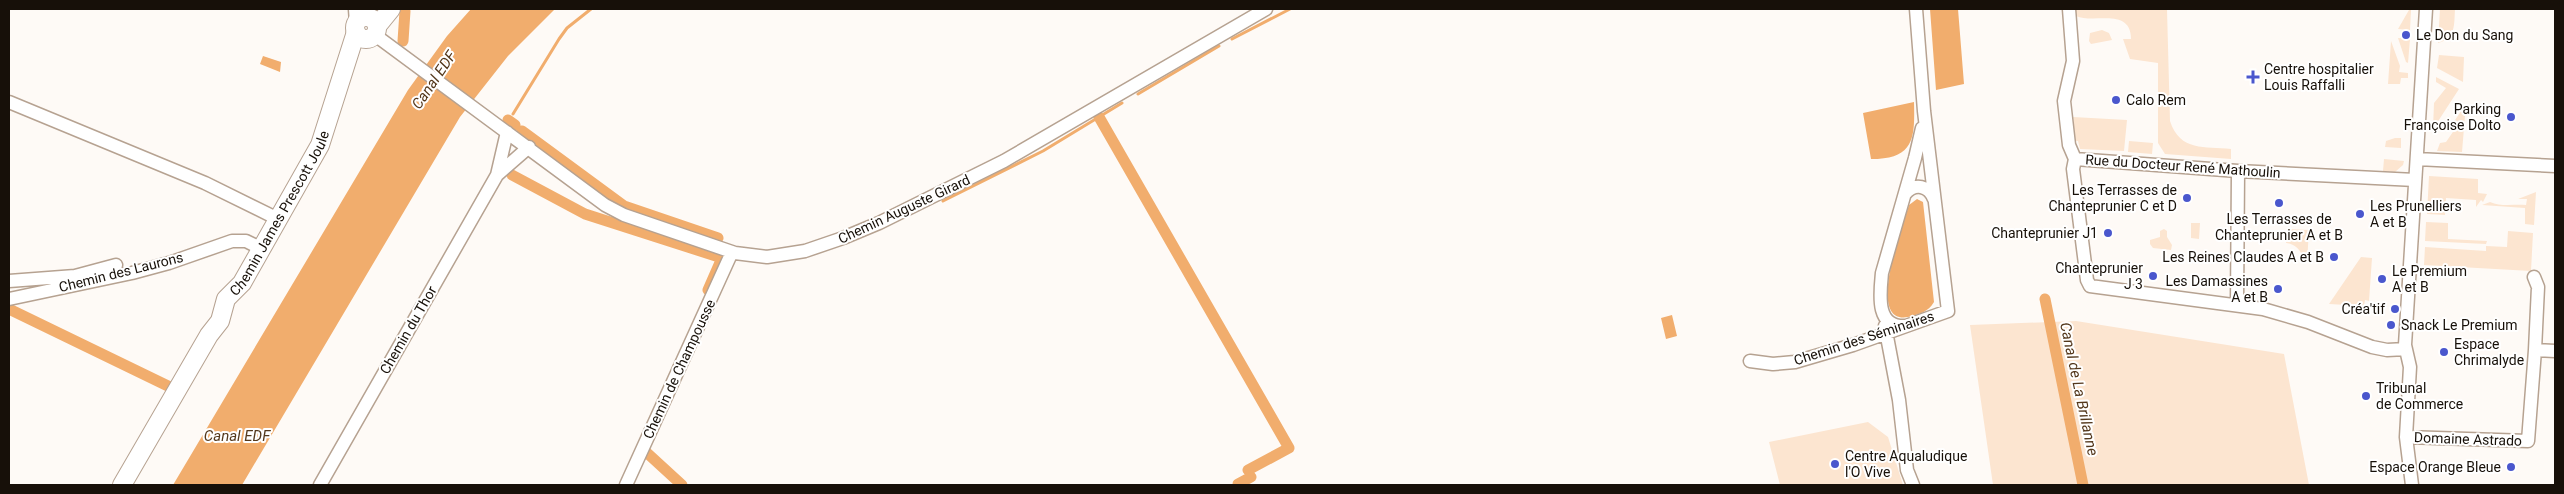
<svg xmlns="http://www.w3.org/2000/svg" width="2564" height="494" font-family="Roboto,sans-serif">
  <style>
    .green { fill: #fce5d0 }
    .water { fill: #f1ad6d }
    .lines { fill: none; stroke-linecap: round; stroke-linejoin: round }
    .stream { stroke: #f1ad6d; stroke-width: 3 }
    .canal { stroke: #f1ad6d; stroke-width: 11 }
    .minor-casing { stroke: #b6a291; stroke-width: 15 }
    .secondary-casing { stroke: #b6a291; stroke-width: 20 }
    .minor { stroke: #fff; stroke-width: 12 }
    .secondary { stroke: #fff; stroke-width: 18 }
    .poi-dot { fill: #4a57cd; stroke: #fff; stroke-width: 2 }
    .labels { text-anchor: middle; stroke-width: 4; stroke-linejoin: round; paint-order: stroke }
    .poi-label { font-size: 14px; fill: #171009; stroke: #fff; text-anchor: start }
    .street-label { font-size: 14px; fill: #171009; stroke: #fff }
    .water-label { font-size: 15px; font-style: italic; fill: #54381c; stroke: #fff }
  </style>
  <rect width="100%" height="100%" fill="#fefaf6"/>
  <path class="green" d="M2074,9H2167L2170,121C2180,152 2205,146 2231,149V159L2165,154L2158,143V63L2130,59L2123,39H2131C2131,7 2093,24 2076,16Z
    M2440,9H2455C2454,25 2456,38 2438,43Z
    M2409,10H2411L2410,30L2398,29Z
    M2102,30L2109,33L2112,40L2091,44L2089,41L2090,33Z
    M2398,38L2410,39L2408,63L2406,62Z
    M2391,41L2400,66L2399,72L2408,73V78H2401L2400,84H2388Z
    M2439,55L2464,57L2463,82L2437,68Z
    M2436,77L2459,89L2433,129L2434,103L2446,88L2436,82Z
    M2466,104L2462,152L2437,151L2440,143L2446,142L2455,129L2453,123Z
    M2073,117L2127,120L2124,151L2080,149L2078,141H2075Z
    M2395,138H2401V148L2385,147L2386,141Z
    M2129,141L2153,143L2152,154L2128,152Z
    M2384,159L2404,161L2403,165L2395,172L2383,171Z
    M2429,176L2478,179V193L2487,194L2483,202L2481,200L2476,207V200L2446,198L2445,215L2427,214Z
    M2536,192L2534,225L2525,224V208L2482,205L2490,202C2501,207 2514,204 2526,205L2527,199H2518Z
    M2426,222L2448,223V239L2487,241L2486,244L2425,241Z
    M2191,223H2200L2199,239L2191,238Z
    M2164,229L2167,231V237L2172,245L2171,250L2153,248L2150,244V240L2160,237V231Z
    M2287,229L2309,230L2307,263C2301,253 2298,244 2286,243Z
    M2508,231L2533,233L2531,271L2424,265L2425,247L2486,251V246L2507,247Z
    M2361,257L2372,258L2369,301L2365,300L2364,306L2329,304Z
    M2076,321L2284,354L2309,485H1993L1970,325Z
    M1868,422L1888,437L1903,485H1780L1769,442Z"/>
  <path class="water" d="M471,9H555L508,56L460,117L242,485H173L408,90L447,36Z
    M1930,9H1958L1964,84L1936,90Z
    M263,56L281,62L280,72L260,64Z
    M1914,102C1915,139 1914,159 1871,159L1863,113Z
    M1917,199L1923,202L1934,302C1928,312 1920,314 1908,317C1864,325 1904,222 1909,205Z
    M1672,315L1677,336L1666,339L1661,318Z"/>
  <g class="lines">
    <path class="stream" d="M1232,39L1290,9
      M1138,94L1219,46
      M513,114L559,39L567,28L591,9
      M943,201L1043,151L1122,103"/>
    <path class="canal" d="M403,41L405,11
      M1099,117L1289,448L1248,470
      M508,120L515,125
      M522,131L624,206L718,238
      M512,175L585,214L722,258L708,290
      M2045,299L2083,485
      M9,309L170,387
      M646,452L682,485
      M1239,485L1238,484L1251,477"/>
    <defs>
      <path id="minor" d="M355,9L356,23
        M2069,9L2073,61L2064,101L2069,145L2075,159
        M375,35L605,205L624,215L735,253L767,257L805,251L843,238L879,223L1004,161L1266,9
        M9,102L205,183L278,219
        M2075,159L2073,169L2087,280L2090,286L2263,309L2308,322L2372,347L2387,350L2406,349
        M2075,159L2238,171L2415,180
        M2417,159L2555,166
        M497,175L507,132
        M1905,194C1915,182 1929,186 1934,199
        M2534,277L2538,287L2535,350
        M9,281L75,276L116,265
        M9,299L132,273L169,263L232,241H246L260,248
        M2237,304L2238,171
        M1885,326L1899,400L1907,470L1913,485
        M1906,326C1875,328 1880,294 1882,273L1915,158L1922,128
        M1750,361L1773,364L1795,362L1853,345L1948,311L1924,111L1916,9
        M2406,437L2528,441L2535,350L2555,351
        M320,485L497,175L529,147
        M626,485L732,252
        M2412,485L2406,437L2410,367L2405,345L2426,9"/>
      <g id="secondary">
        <circle cx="366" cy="28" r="11"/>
        <path d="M378,25L391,9"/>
        <path id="s1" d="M122,485L209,335L220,321L226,299L242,283L320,145L356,32"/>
      </g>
    </defs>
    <use href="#minor" class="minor-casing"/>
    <use href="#secondary" class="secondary-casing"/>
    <use href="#minor" class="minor"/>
    <use href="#secondary" class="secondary"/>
  </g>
  <g class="poi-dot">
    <circle cx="2406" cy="35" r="5"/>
    <path d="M2250.5 69.5h5v5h5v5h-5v5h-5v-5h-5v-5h5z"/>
    <circle cx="2116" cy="100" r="5"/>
    <circle cx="2511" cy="117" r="5"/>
    <circle cx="2187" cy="198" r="5"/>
    <circle cx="2279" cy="203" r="5"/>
    <circle cx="2360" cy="214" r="5"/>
    <circle cx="2108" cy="233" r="5"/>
    <circle cx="2334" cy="257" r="5"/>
    <circle cx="2153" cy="276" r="5"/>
    <circle cx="2382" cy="279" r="5"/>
    <circle cx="2278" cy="289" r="5"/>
    <circle cx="2395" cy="309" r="5"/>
    <circle cx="2391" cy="325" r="5"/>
    <circle cx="2444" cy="352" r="5"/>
    <circle cx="2366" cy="396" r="5"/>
    <circle cx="1835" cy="464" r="5"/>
    <circle cx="2511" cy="467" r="5"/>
  </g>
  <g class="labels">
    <g class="poi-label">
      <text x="2416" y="40">Le Don du Sang</text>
      <text x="2264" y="74">Centre hospitalier<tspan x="2264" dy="16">Louis Raffalli</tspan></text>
      <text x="2126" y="105">Calo Rem</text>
      <text x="2501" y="114" text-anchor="end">Parking<tspan x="2501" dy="16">Françoise Dolto</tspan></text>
      <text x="2177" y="195" text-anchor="end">Les Terrasses de<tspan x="2177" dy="16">Chanteprunier C et D</tspan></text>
      <text x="2370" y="211">Les Prunelliers<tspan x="2370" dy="16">A et B</tspan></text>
      <text x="2279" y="224" text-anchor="middle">Les Terrasses de<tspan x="2279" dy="16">Chanteprunier A et B</tspan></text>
      <text x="2098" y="238" text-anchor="end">Chanteprunier J1</text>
      <text x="2324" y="262" text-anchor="end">Les Reines Claudes A et B</text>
      <text x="2143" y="273" text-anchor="end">Chanteprunier<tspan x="2143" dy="16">J 3</tspan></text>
      <text x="2392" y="276">Le Premium<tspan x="2392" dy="16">A et B</tspan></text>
      <text x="2268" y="286" text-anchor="end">Les Damassines<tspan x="2268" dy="16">A et B</tspan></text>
      <text x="2385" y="314" text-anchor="end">Créa'tif</text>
      <text x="2401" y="330">Snack Le Premium</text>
      <text x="2454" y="349">Espace<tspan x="2454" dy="16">Chrimalyde</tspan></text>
      <text x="2376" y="393">Tribunal<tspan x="2376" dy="16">de Commerce</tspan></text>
      <text x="1845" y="461">Centre Aqualudique<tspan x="1845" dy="16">l'O Vive</tspan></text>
      <text x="2501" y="472" text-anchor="end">Espace Orange Bleue</text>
    </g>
    <g class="street-label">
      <text transform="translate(2183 166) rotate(4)" y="5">Rue du Docteur René Mathoulin</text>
      <text transform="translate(904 209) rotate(-25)" y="5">Chemin Auguste Girard</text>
      <text dy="5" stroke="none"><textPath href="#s1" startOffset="316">Chemin James Prescott Joule</textPath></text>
      <text transform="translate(121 272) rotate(-14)" y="5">Chemin des Laurons</text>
      <text transform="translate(408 330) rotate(-60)" y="5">Chemin du Thor</text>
      <text transform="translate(1864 338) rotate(-18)" y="5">Chemin des Séminaires</text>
      <text transform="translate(679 369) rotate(-65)" y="5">Chemin de Champousse</text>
      <text transform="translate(2468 439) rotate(2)" y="5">Domaine Astrado</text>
    </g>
    <g class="water-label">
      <text transform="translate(434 80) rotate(-56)" y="5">Canal EDF</text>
      <text transform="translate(2079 389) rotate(78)" y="5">Canal de La Brillanne</text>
      <text x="237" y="441">Canal EDF</text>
    </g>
  </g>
  <rect width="2564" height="494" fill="none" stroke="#171009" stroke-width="20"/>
</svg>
